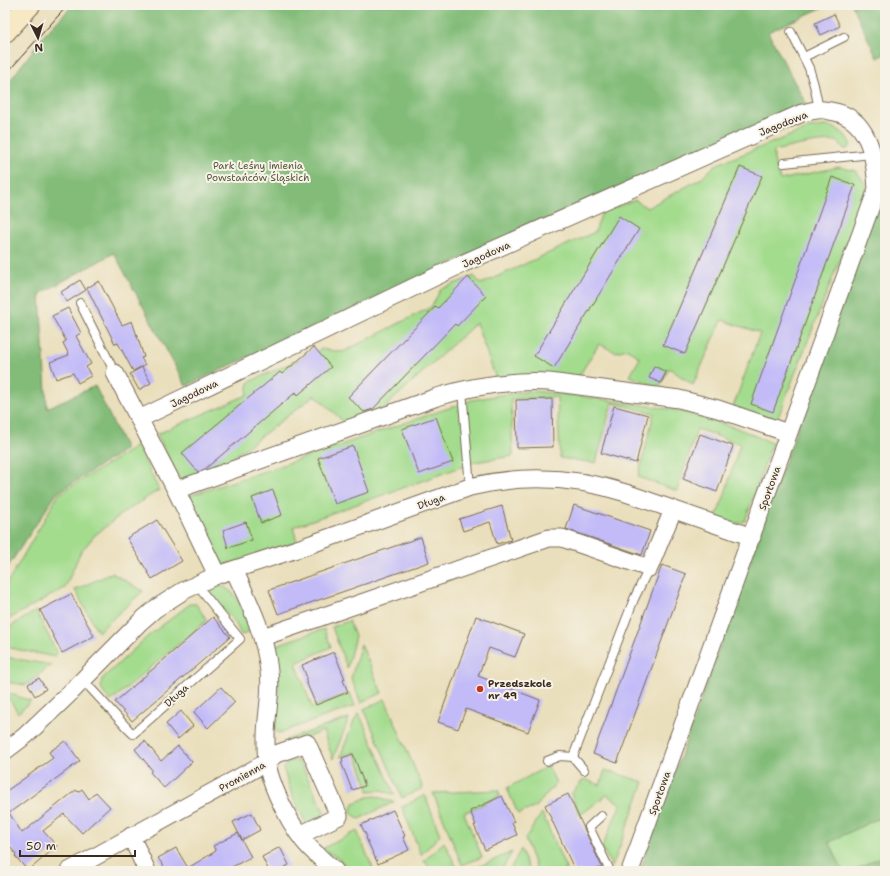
<svg xmlns="http://www.w3.org/2000/svg" width="890" height="876" font-family="'Shantell Sans',sans-serif">
  <style>
    .green { fill: #a3dc8d; stroke: #6f8356 }
    .forest { fill: #82bc78; stroke: #5e734b }
    .building { fill: #c2bbf8 }
    .lines { fill: none; stroke-linecap: round; stroke-linejoin: round }
    .lane-casing { stroke: #786955; stroke-width: 10 }
    .street-casing { stroke: #786955; stroke-width: 19 }
    .secondary-casing { stroke: #786955; stroke-width: 24 }
    .lane { stroke: #fff; stroke-width: 8 }
    .street { stroke: #fff; stroke-width: 17 }
    .secondary { stroke: #f7e9c3; stroke-width: 22 }
    .tram { stroke: #3b2a1e; stroke-width: 1 }
    .poi-dot { fill: #c8321e; stroke: #f7f3e8; stroke-width: 1.5 }
    .labels { text-anchor: middle; stroke-width: 4; stroke-linejoin: round; paint-order: stroke }
    .street-label { font-size: 10px; fill: #3b2a1e; stroke: #f7f3e8 }
    .park-label { font-size: 10px; fill: #55563a; stroke: #f7f3e8 }
    .poi-label { font-size: 10px; font-weight: bold; fill: #3b2a1e; stroke: #f7f3e8; text-anchor: start }
  </style>
  <rect width="100%" height="100%" fill="#f7f3e8"/>
  <filter id="ink" filterUnits="userSpaceOnUse"><feTurbulence type="fractalNoise" baseFrequency=".025" numOctaves="2"/><feDisplacementMap in="SourceGraphic" scale="8" xChannelSelector="R" yChannelSelector="G"/><feConvolveMatrix kernelMatrix="1 2 1 2 8 2 1 2 1" color-interpolation-filters="sRGB"/></filter>
  <filter id="wash" filterUnits="userSpaceOnUse"><feTurbulence type="fractalNoise" baseFrequency=".012" numOctaves="4" result="noise"/><feDisplacementMap in="SourceGraphic" scale="16" xChannelSelector="R" yChannelSelector="G"/><feGaussianBlur stdDeviation="0.9" result="paint"/><feColorMatrix in="noise" values="0 0 0 0 0 0 0 0 0 0 0 0 0 0 0 0 0 1.4 0 .05"/><feComposite in="paint" operator="in"/></filter>
  <g filter="url(#wash)">
    <rect width="100%" height="100%" fill="#eadfbc"/>
    <path class="green" d="M824,126C836,127 843,131 850,142V147L847,149H844L837,141C815,141 795,146 774,151V160L780,180L839,167L856,171L866,185L867,190L777,420L733,407L760,333L722,320L693,385L669,368L659,388L630,376L640,358L628,349L615,352L599,344L574,384L496,379L476,323L372,419L348,426L315,395L209,476L181,483L157,434L247,395L249,382L322,349L343,352L431,307L441,289L474,276L481,284L595,232L602,212L635,200L647,208L702,178L715,165L810,128Z
      M533,391L579,396L676,410L737,428L772,443L745,521L734,524L716,517L724,497L740,444L697,429L677,491L638,477L654,413L612,403L596,463L560,458L557,397L511,399L513,456L475,462L293,527L297,542L223,566L188,496L256,474L472,400L506,394Z
      M137,446L159,490L124,512L94,536L80,553L65,588L5,621V587L59,494Z
      M112,573L143,591L98,632L75,590Z
      M222,586C240,594 246,614 249,633L241,635L235,622L210,596L208,592C212,587 215,586 222,586Z
      M190,604H196L207,620L111,701C104,694 99,690 102,679L147,637Z
      M36,611L57,653L55,657L5,647V630Z
      M349,621L355,636L347,668L332,627Z
      M324,629L331,647L296,663L312,707L350,693L355,706L279,733L275,730C281,701 279,674 273,646Z
      M361,644L382,693L361,703L351,678Z
      M5,657L51,665L26,685L5,682Z
      M5,692L31,701L18,713Z
      M385,699L423,788L402,798L364,709Z
      M359,713L395,795L381,790L368,791L367,784L355,752L340,757L354,721Z
      M349,718L333,759L323,731L287,745L286,740Z
      M297,760L304,770L324,812L322,815L306,824L292,795L283,768L289,762Z
      M548,766L556,783L536,807L518,814L507,788Z
      M605,770L644,782L612,867L602,847L621,804L607,795L580,815L571,794L584,779L600,785Z
      M498,790L500,796L464,813L482,857L462,865L433,793Z
      M425,795L440,835L421,855L402,807Z
      M376,796L394,802L359,819L350,812L354,803L368,797Z
      M542,813L567,871H537L525,839Z
      M885,815V855L853,871H843L829,842Z
      M357,831L374,871H352L336,857L322,849Z
      M444,842L457,868L431,869L424,861Z
      M521,849L529,871H509Z
      M512,852L501,871H469Z"/>
    <path class="forest" d="M73,5H828L768,32L806,104L462,258L186,386L114,253L40,294L47,408L95,386L126,449L57,493L5,571V87L46,33Z
      M852,5H885V54L877,58Z
      M885,178V815L829,842L843,871H640L882,189Z
      M885,855V871H853Z"/>
    <g id="blocks">
      <path class="building" d="M834,14L840,26L821,35L815,23Z
        M740,167L762,176L685,354L663,345Z
        M832,177L855,185L773,412L751,404Z
        M619,216L639,229L554,368L534,356Z
        M468,277L486,296L457,326L455,324L373,409L364,412L348,397L436,306L438,308Z
        M80,280L86,290L67,302L61,292Z
        M99,281L122,325L132,321L144,357L141,358L145,365L133,371L118,343L115,344L87,288Z
        M68,308L81,333L76,336L91,364L86,367L91,376L78,383L73,373L56,379L50,362L69,355L63,343L66,341L52,316Z
        M314,347L331,367L298,395L296,392L205,469L198,472L182,453L280,372L282,374Z
        M654,366L666,372L661,383L649,378Z
        M142,367L151,383L139,390L130,374Z
        M552,399L553,447L517,448L516,400Z
        M614,406L648,415L636,463L601,453Z
        M436,417L453,462L419,474L402,429Z
        M700,434L733,446L717,492L683,479Z
        M353,446L369,492L335,504L318,458Z
        M273,490L282,515L261,523L252,498Z
        M574,505L650,531L642,555L566,529Z
        M502,506L511,540L497,544L490,522L463,531L459,519Z
        M157,520L182,561L152,579L127,538Z
        M246,522L252,540L228,548L223,530Z
        M421,537L429,562L278,614L269,590Z
        M662,565L686,574L617,763L593,754Z
        M71,594L94,636L62,653L40,610Z
        M476,616L524,634L515,657L489,648L478,676L540,700L528,732L466,709L458,729L438,722Z
        M213,617L230,637L132,721L115,702Z
        M334,652L345,679L343,680L348,692L316,705L305,679L307,678L302,665Z
        M39,678L46,689L35,696L28,684Z
        M221,687L235,702L208,728L194,712Z
        M181,711L193,726L178,739L166,724Z
        M65,741L80,761L9,813L22,833L76,790L78,792L82,789L89,799L96,792L110,807L82,833L64,814L43,831L57,846L28,871L15,856L16,854L5,841V792L53,758L49,752Z
        M145,741L161,761L178,746L192,762L164,788L150,772L152,770L135,749Z
        M353,754L365,786L352,790L341,762L343,761L342,758Z
        M568,794L602,867L593,871H575L545,805Z
        M502,796L514,822L512,823L517,835L485,850L474,825H476L470,811Z
        M393,810L405,836L403,837L409,850L378,864L366,838L367,837L361,825Z
        M252,813L260,830L242,840L233,822Z
        M238,833L251,857L232,867L235,871H167L158,858L176,848L188,868L216,851L213,846Z
        M280,847L289,865L278,871H269L262,857Z"/>
    </g>
  </g>
  <g filter="url(#ink)">
    <use href="#blocks" fill-opacity="0" stroke="#786955" stroke-width="1"/>
    <g class="lines">
      <defs>
        <path id="lane" d="M791,32L809,68L814,85L819,109
          M804,57L844,37
          M784,163L872,154
          M80,303L115,373
          M462,390L470,487
          M83,680L128,729L133,734L240,639L196,584
          M547,761L560,756L573,757
          M584,770L573,757L634,599L649,568
          M601,816L589,827L610,871"/>
        <path id="street" d="M115,373L176,490L217,575
          M139,419L464,263L802,113C807,112 813,110 818,110C822,109 826,110 830,111C869,116 875,157 877,189L630,871
          M176,490L437,397C473,386 511,380 549,382L679,399L718,409L788,433
          M234,570C250,604 265,634 269,671C272,693 266,715 266,738C266,745 266,754 267,762C270,786 293,831 310,848C318,856 327,864 335,871
          M263,637L549,538H562L649,568L673,510
          M5,751L25,736L67,696L140,622L155,609L183,591L217,575L303,547L470,487C523,474 573,476 626,493L752,537
          M131,836L147,871
          M69,871L267,762L276,754L307,743L339,816L300,835"/>
        <path id="secondary" d="M5,31L29,5"/>
      </defs>
      <use href="#lane" class="lane-casing"/>
      <use href="#street" class="street-casing"/>
      <use href="#secondary" class="secondary-casing"/>
      <use href="#lane" class="lane"/>
      <use href="#street" class="street"/>
      <use href="#secondary" class="secondary"/>
      <path class="tram" d="M5,75L68,5"/>
    </g>
  </g>
  <circle class="poi-dot" cx="480" cy="689" r="4"/>
  <g class="labels">
    <g class="street-label">
      <text transform="translate(783 123) rotate(-22)" y="4">Jagodowa</text>
      <text transform="translate(486 254) rotate(-24)" y="4">Jagodowa</text>
      <text transform="translate(194 393) rotate(-26)" y="4">Jagodowa</text>
      <text transform="translate(769 488) rotate(-70)" y="4">Sportowa</text>
      <text transform="translate(431 501) rotate(-20)" y="4">Długa</text>
      <text transform="translate(176 695) rotate(-42)" y="4">Długa</text>
      <text transform="translate(242 776) rotate(-29)" y="4">Promienna</text>
      <text transform="translate(659 793) rotate(-70)" y="4">Sportowa</text>
    </g>
    <g class="park-label">
      <text x="258" y="169">Park Leśny imienia<tspan x="258" dy="12">Powstańców Śląskich</tspan></text>
    </g>
    <g class="poi-label">
      <text x="488" y="687">Przedszkole<tspan x="488" dy="12">nr 49</tspan></text>
    </g>
  </g>
  <rect width="890" height="876" fill="none" stroke="#f7f3e8" stroke-width="20"/>
  <g transform="translate(38 38) rotate(175)" stroke="#f7f3e8" stroke-width="3" paint-order="stroke">
  <path d="M0-3L7 15L0 10L-7 15Z" fill="#3b2a1e"/>
  <text y="-6" font-size="11" font-weight="bold" text-anchor="middle" fill="#3b2a1e">N</text>
  </g>
  <path d="M20 850v6h115v-6" fill="none" stroke="#3b2a1e" stroke-width="2"/>
  <text x="26" y="850" font-size="12" fill="#3b2a1e" stroke="#f7f3e8" stroke-width="3" paint-order="stroke">50 m</text>
</svg>
